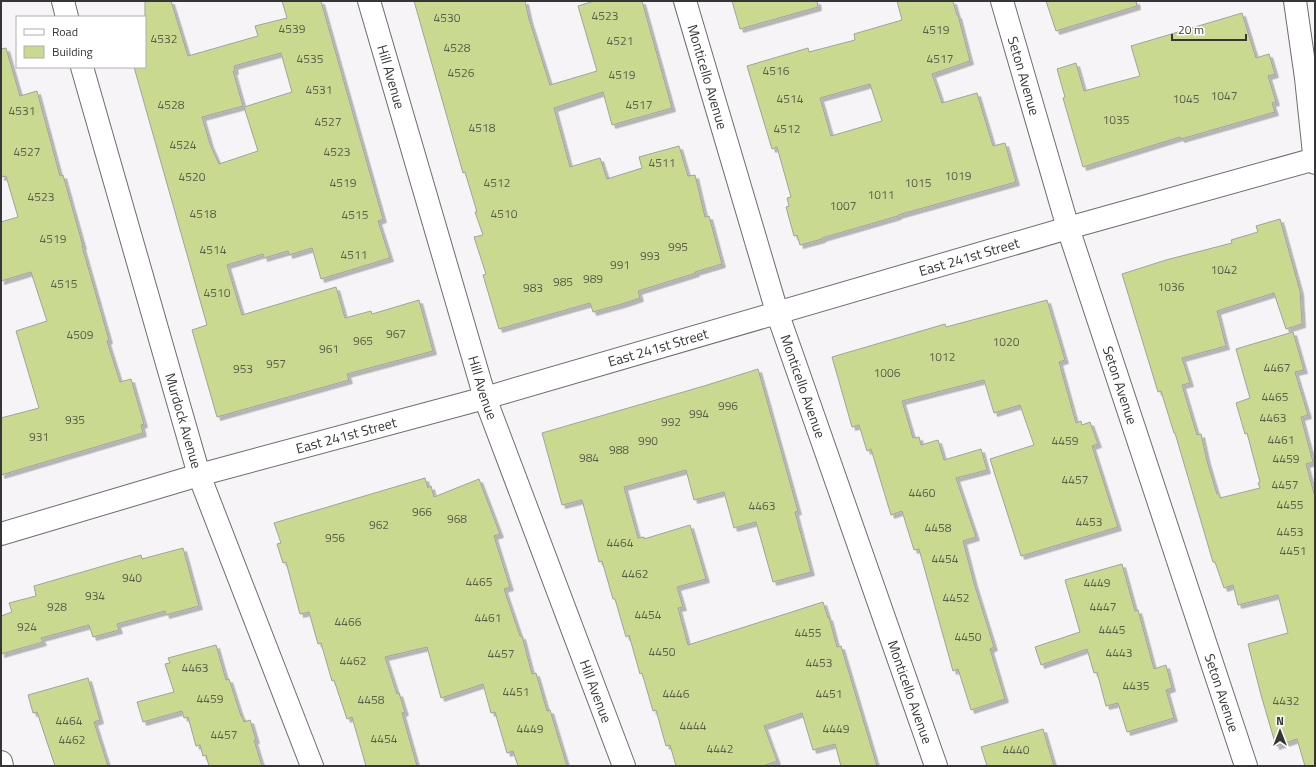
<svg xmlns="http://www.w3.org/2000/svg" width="1316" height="767" font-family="'Titillium Web',sans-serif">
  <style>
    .building { fill: #c9da90; stroke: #a1a29e; fill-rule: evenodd; filter: url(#shadow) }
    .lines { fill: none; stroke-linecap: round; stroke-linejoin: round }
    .minor-casing { stroke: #6e6c6f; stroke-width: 24 }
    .tertiary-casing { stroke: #6e6c6f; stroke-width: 24 }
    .minor { stroke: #fff; stroke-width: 22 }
    .tertiary { stroke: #fff; stroke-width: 22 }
    .labels { text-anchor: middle; stroke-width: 3.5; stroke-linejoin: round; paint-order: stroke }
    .number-label { font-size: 12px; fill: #5b5e4d }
    .street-label { font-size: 14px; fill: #363537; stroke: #fff }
  </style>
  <defs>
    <filter id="shadow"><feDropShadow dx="3.5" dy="3.5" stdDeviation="0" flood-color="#0004"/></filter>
  </defs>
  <rect width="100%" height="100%" fill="#f7f4f8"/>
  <path class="building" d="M145,1H171L188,56L258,36L255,26L287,18L282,1H321L383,219L378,221L390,258L321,279L312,248L289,255L288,251L264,258L263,254L227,265L242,315L336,287L345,318L371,311L372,314L419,300L433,351L347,374L349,380L217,417L192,330L207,325L134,67H145ZM281,53L292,92L244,107L258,151L219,164L210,144L202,117L243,106L233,71H235L234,66Z
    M414,1H525L529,19L550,85L597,71L578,6L594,1H642L672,108L612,125L603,92L554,108L570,167L600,158L607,179L642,168L639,157L679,146L688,176L695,175L705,217L709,216L722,264L695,272L696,273L638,291L640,298L622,304L593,312L590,303L499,329L483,275L486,274L474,237L483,235L475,212H477L465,172L463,173Z
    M732,1H817L818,7L740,29Z
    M897,1H953L957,15H958L970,61L932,74L942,103L977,93L993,146L1005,143L1016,182L898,215V216L822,238V239L800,245L797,235L794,236L786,207L789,206L787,198L791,197L777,147L772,149L747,66L808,48L809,52L855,40L854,34L902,20ZM870,84L882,121L831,136L820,98Z
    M1046,1H1136L1137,6L1056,31Z
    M1242,13L1256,58L1269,54L1275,74L1268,76L1276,102L1272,103L1275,112L1181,139L1180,137L1083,167L1063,98L1065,97L1057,69L1076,63L1084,91L1140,76L1131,46Z
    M6,48L20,96L37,91L60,176L63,175L83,246H82L109,340L107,341L120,382L131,379L144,424L141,425L143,433L1,475V418L39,408L16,331L47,321L31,272L1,281V222L18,217L6,176L1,177V49Z
    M1280,219L1300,291L1302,324L1286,329L1274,293L1217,311L1226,346L1182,358L1190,383L1182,385L1197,435L1201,434L1207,461L1217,494H1219L1220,498L1260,488L1258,483L1260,482L1247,433L1245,434L1236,403L1250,398L1236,349L1293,332L1304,370L1295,372L1308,415L1301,417L1313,462L1306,464L1315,497V766H1305L1297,739L1276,746L1261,695L1248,644L1288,633L1278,595L1238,605L1233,585L1224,588L1215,562H1213L1175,433H1174L1161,391L1158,392L1122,274L1166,260L1232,243L1231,240L1258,232L1256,226Z
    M1047,300L1065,360L1059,362L1076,423L1081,421L1082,425L1090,422L1098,444L1092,446L1118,527L1021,556L990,459L1034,445L1020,405L994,413L984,380L902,401L913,438L919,437L921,445L938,440L944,460L981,449L987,470L956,478L976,537L963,541L974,583L994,647L990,649L1005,699L971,710L958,669L953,671L919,549L914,550L902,511L891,515L871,449L867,451L859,425L852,427L832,357L945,324L946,327Z
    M758,369L798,511L795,512L811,572L773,582L756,522L734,528L724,492L694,500L686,470L624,487L638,538L644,537V539L690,525L706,579L677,587L683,607L678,608L688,645L823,602L828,618L829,617L837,647L841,646L877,766H841L835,744L813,750L802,713L764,726L777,761L763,766H676L670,745L666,746L656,710L653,711L642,673L640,674L629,635L626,637L615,599H613L602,561L599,562L582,500L562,505L542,433L704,386Z
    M425,478L428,488L431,486L434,497L479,479L500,534L494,536L510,587L504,589L520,636H522L532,674L536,673L547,711L550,710L567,766H518L513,751L507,753L495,712L491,713L483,684L441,698L427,647L385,657L397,694L399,693L405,712L402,713L417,766H366L352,717L347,719L334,680L332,681L321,643L318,644L309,612L300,614L286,562L283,563L277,544L281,543L274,523Z
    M183,548L199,606L166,615L165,611L117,624L119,630L93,637L89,625L41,638L43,642L1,654V616L12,612L9,603L36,596L34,586L141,555L142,559Z
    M1122,564L1135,611L1138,610L1154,669L1166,665L1172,688L1166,690L1174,718L1127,732L1118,703L1106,706L1097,672L1094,673L1087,649L1041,665L1035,647L1080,632L1065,580Z
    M216,645L226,680L229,679L241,716H242L244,722L250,720L256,740H254L262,766H209L206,755L203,756L200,745L196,746L188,717L184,718L182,711L143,722L137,702L174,692L165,664L170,663L168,658Z
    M88,678L100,720L94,722L108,766H55L37,712L33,713L28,695Z
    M1043,729L1054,766H987L981,747Z"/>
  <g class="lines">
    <defs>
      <g id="minor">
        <path d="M63,1L67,17"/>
        <path id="s1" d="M369,1L485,398L624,766"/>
        <path id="s2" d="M685,1L777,312L936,766"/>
        <path id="s3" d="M1002,1L1068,228L1246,766"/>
        <path id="s4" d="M82,67L199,475"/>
        <path d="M1,762L2,766"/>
      </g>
      <g id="tertiary">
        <path d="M1295,1L1306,78L1315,163"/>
        <path d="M199,475L312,766"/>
        <path id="s5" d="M1,534L199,475L485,398L1068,228L1315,159"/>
      </g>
    </defs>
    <use href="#minor" class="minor-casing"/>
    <use href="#tertiary" class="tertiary-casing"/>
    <use href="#minor" class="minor"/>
    <use href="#tertiary" class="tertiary"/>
  </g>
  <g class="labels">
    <g class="number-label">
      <text x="605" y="20">4523</text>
      <text x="447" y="22">4530</text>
      <text x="292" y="33">4539</text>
      <text x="936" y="34">4519</text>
      <text x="164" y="43">4532</text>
      <text x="620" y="45">4521</text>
      <text x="457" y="52">4528</text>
      <text x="310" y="63">4535</text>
      <text x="940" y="63">4517</text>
      <text x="776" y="75">4516</text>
      <text x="461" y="77">4526</text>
      <text x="622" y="79">4519</text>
      <text x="319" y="94">4531</text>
      <text x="1224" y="100">1047</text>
      <text x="790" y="103">4514</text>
      <text x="1186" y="103">1045</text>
      <text x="171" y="109">4528</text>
      <text x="639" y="109">4517</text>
      <text x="22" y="115">4531</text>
      <text x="1116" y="124">1035</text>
      <text x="328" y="126">4527</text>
      <text x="482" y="132">4518</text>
      <text x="787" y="133">4512</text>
      <text x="183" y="149">4524</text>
      <text x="27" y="156">4527</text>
      <text x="337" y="156">4523</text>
      <text x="662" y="167">4511</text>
      <text x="958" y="180">1019</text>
      <text x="192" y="181">4520</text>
      <text x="343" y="187">4519</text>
      <text x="497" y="187">4512</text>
      <text x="918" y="187">1015</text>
      <text x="881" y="199">1011</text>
      <text x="41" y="201">4523</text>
      <text x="843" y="210">1007</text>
      <text x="203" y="218">4518</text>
      <text x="504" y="218">4510</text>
      <text x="355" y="219">4515</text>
      <text x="53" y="243">4519</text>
      <text x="678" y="251">995</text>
      <text x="213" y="254">4514</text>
      <text x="354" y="259">4511</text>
      <text x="650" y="260">993</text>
      <text x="620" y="269">991</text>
      <text x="1224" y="274">1042</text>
      <text x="593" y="283">989</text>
      <text x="563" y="286">985</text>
      <text x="64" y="288">4515</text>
      <text x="1171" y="291">1036</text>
      <text x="533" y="292">983</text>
      <text x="217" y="297">4510</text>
      <text x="396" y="338">967</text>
      <text x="80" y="339">4509</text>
      <text x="363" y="345">965</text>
      <text x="1006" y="346">1020</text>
      <text x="329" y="353">961</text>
      <text x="942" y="361">1012</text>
      <text x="276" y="368">957</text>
      <text x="1277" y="372">4467</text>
      <text x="243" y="373">953</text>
      <text x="887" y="377">1006</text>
      <text x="1275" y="401">4465</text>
      <text x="728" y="410">996</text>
      <text x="699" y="418">994</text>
      <text x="1273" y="422">4463</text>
      <text x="75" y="424">935</text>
      <text x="671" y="426">992</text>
      <text x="39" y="441">931</text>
      <text x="1281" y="444">4461</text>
      <text x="648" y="445">990</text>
      <text x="1065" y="445">4459</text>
      <text x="619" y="454">988</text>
      <text x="589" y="462">984</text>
      <text x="1286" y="463">4459</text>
      <text x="1075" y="484">4457</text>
      <text x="1285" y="489">4457</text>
      <text x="922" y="497">4460</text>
      <text x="1290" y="509">4455</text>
      <text x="762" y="510">4463</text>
      <text x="422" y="516">966</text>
      <text x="457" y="523">968</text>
      <text x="1089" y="526">4453</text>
      <text x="379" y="529">962</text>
      <text x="938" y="532">4458</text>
      <text x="1290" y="536">4453</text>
      <text x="335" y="542">956</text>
      <text x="620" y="547">4464</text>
      <text x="1293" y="555">4451</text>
      <text x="945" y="563">4454</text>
      <text x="635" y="578">4462</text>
      <text x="132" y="582">940</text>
      <text x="479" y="586">4465</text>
      <text x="1097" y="587">4449</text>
      <text x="95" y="600">934</text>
      <text x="956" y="602">4452</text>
      <text x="57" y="611">928</text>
      <text x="1103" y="611">4447</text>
      <text x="648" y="619">4454</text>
      <text x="488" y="622">4461</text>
      <text x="348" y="626">4466</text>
      <text x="27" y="631">924</text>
      <text x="1112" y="634">4445</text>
      <text x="808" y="637">4455</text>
      <text x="968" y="641">4450</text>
      <text x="662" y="656">4450</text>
      <text x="1119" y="657">4443</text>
      <text x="501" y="658">4457</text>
      <text x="353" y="665">4462</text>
      <text x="819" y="667">4453</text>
      <text x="195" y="672">4463</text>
      <text x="1136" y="690">4435</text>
      <text x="516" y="696">4451</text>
      <text x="676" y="698">4446</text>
      <text x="829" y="698">4451</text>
      <text x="210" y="703">4459</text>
      <text x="371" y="704">4458</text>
      <text x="1286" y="705">4432</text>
      <text x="69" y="725">4464</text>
      <text x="693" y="730">4444</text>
      <text x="530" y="733">4449</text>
      <text x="836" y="733">4449</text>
      <text x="224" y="739">4457</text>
      <text x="384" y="743">4454</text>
      <text x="72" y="744">4462</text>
      <text x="720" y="753">4442</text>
      <text x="1016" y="754">4440</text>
    </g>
    <g class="street-label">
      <text dy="5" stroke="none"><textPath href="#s3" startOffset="78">Seton Avenue</textPath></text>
      <text dy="5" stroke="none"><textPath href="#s2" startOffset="79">Monticello Avenue</textPath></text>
      <text dy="5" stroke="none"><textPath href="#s1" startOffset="79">Hill Avenue</textPath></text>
      <text dy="5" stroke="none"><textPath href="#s5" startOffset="1007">East 241st Street</textPath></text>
      <text dy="5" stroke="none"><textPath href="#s5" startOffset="683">East 241st Street</textPath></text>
      <text dy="5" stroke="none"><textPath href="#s3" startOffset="402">Seton Avenue</textPath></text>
      <text dy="5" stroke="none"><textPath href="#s2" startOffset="403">Monticello Avenue</textPath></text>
      <text dy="5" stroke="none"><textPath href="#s1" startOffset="403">Hill Avenue</textPath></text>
      <text dy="5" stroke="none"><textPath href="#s4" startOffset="368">Murdock Avenue</textPath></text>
      <text dy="5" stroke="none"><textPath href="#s5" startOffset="359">East 241st Street</textPath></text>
      <text dy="5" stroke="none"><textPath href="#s1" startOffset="727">Hill Avenue</textPath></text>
      <text dy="5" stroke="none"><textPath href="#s2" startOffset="727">Monticello Avenue</textPath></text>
      <text dy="5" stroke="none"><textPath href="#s3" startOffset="726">Seton Avenue</textPath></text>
    </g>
  </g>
  <rect width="1316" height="767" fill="none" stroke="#363537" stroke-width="4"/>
  <rect x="16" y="16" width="130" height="52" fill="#ffffff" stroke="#afaeaf"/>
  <rect x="24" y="29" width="20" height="6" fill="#ffffff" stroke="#afaeaf"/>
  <text x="52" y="36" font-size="12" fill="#363537">Road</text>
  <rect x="24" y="46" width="20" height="12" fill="#c9da90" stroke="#afaeaf"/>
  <text x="52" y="56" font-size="12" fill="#363537">Building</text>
  <g transform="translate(1280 731)" stroke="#ffffff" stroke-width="3" paint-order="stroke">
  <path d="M0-3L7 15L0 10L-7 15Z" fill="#363537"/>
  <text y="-6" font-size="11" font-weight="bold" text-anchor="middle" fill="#363537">N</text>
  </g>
  <path d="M1172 34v6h74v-6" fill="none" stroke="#363537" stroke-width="2"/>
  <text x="1178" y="34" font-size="12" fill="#363537" stroke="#ffffff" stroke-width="3" paint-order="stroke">20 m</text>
</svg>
